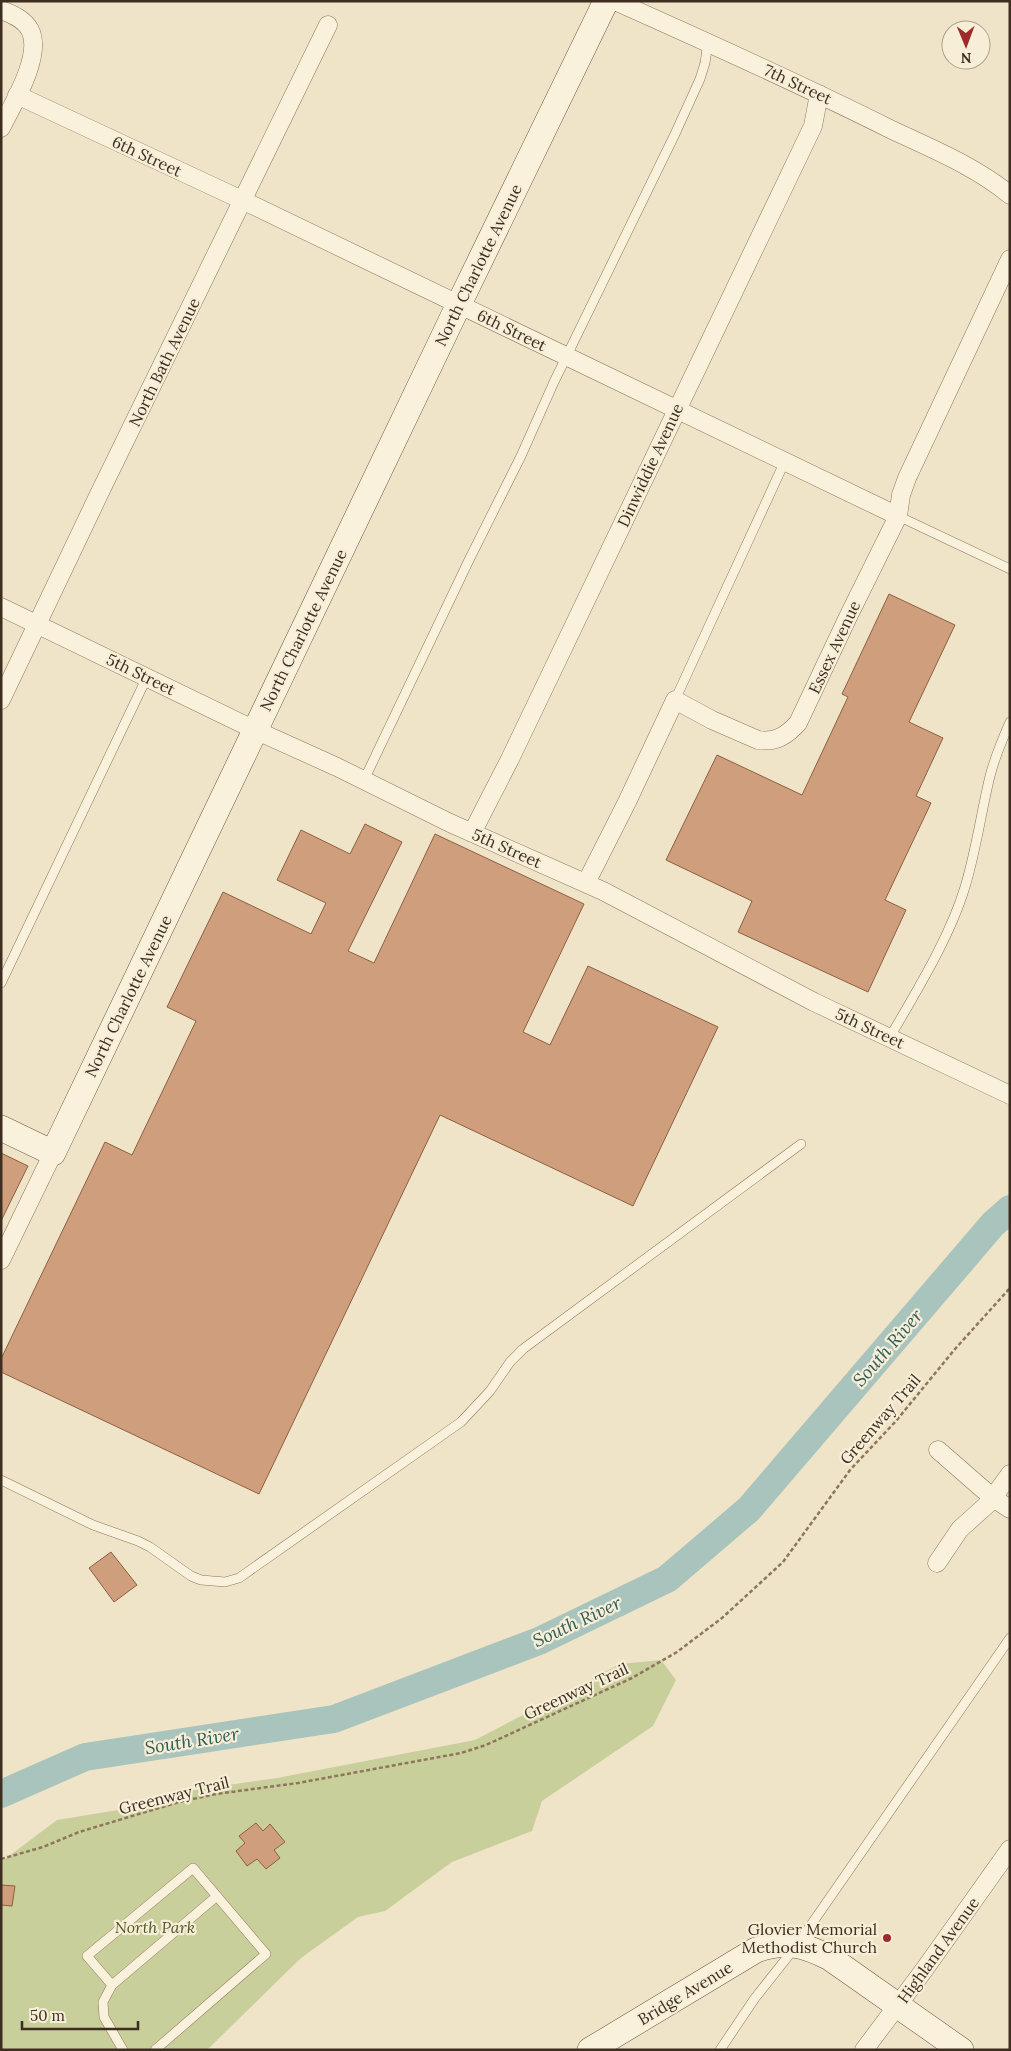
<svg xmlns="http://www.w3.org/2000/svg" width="1011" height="2051" font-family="Lora,serif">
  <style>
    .green { fill: #c9cf9b }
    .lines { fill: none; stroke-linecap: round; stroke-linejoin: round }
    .river { stroke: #a9c4bc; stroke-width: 28 }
    .building { fill: #cf9f7d; stroke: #8d5f41 }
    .lane-casing { stroke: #8d765c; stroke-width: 10 }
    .street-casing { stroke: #8d765c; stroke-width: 19 }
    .secondary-casing { stroke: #6f573f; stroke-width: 26 }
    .path { stroke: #8d765c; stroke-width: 2.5; stroke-dasharray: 4 2.5; stroke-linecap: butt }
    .lane { stroke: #faf1dc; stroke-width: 9 }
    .street { stroke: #faf1dc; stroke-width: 18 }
    .secondary { stroke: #faf1dc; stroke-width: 25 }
    .poi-dot { fill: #9e2a2b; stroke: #f7eed8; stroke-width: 2 }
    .labels { text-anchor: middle; stroke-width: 4.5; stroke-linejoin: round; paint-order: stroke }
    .street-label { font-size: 16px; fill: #3d2e20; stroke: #f7eed8 }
    .park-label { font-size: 16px; font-style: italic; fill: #4d5a26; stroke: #f7eed8 }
    .poi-label { font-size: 16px; fill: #3d2e20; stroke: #f7eed8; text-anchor: end }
    .water-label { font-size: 18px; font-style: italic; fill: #2f5d5a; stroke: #f7eed8 }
  </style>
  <rect width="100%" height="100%" fill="#f0e4c8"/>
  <path class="green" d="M661,1660L676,1680L653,1726L542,1801L532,1831L452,1862L385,1911L358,1917L301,1958L207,2050H1V1862L57,1820L118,1810L192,1790L277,1778L475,1740L620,1664Z"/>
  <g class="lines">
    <path class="river" d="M1,1794L85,1757L334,1719L539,1641L667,1579L749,1509L993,1224L1010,1209"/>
  </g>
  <path class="building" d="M889,594L955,625L909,722L943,738L916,796L931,803L885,900L906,910L868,992L738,932L752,901L666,860L717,755L802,795L848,697L842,694Z
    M365,824L402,842L348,951L374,963L435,834L584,904L523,1032L550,1045L588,966L718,1027L633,1206L440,1115L259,1494L1,1372V1359L105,1142L132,1155L196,1021L167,1007L223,892L311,934L326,903L277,880L301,830L350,854Z
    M1,1153L28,1166L1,1221Z
    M111,1552L137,1585L114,1602L89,1568Z
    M256,1823L263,1831L270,1824L285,1842L274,1850L280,1858L266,1869L257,1859L247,1866L236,1851L245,1843L239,1836Z
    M1,1885L15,1886L12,1906L1,1905Z"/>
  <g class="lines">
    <defs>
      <path id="lane" d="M898,516L1010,569
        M675,700L785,461
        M364,780L469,560L521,456L554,382L675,134L700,79L705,63L708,42
        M1,983L147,677
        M890,1037C916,992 950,937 965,887C976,851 981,813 990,776C995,757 1002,740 1010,722
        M1,1480L93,1525L138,1541L150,1547L191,1576L201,1580L225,1582L239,1578L461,1422L490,1391L510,1362L523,1349L801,1144
        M112,1985L103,2002L104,2017L123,2050
        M155,2050L266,1954L193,1868L87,1956L112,1985L217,1896
        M720,2050L755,1998L797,1945L1010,1638"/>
      <path id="street" d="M615,1C707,42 800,84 890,129C930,148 975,166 1010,195
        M1,10C12,14 24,19 30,30C43,55 13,104 1,128
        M17,95L242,200L898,516
        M1,607L255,730L337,767L450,823L603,891L814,1002L1010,1095
        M1,700L101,490L328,25
        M472,833L510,759L813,126L819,94
        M586,883L627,802L675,700L712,720L758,740C776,743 787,735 798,723L848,617L898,516L901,495L907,478L1010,259
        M1,1260L53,1153
        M938,1450L993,1498L1010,1509
        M937,1563L960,1529L989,1503L1010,1474
        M864,2050L924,1970L1010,1849"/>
      <path id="secondary" d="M1,1128L53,1153L459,304L606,1
        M590,2050L756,1950C785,1940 803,1944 830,1958L961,2050"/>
    </defs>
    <use href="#lane" class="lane-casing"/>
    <use href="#street" class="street-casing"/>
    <use href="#secondary" class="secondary-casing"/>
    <path class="path" d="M1,1859L43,1847L79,1832L179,1802L216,1794L298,1783L461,1753L486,1745L632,1678L677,1652L722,1618L783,1562L850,1470L896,1421L955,1349L1010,1288"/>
    <use href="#lane" class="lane"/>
    <use href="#street" class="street"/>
    <use href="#secondary" class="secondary"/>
  </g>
  <circle class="poi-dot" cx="887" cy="1938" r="5"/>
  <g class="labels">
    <g class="street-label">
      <text transform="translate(798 84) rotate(25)" y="6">7th Street</text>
      <text transform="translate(147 156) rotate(25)" y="6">6th Street</text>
      <text transform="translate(478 265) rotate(-64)" y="6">North Charlotte Avenue</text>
      <text transform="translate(512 330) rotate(26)" y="6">6th Street</text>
      <text transform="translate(164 362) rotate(-64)" y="6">North Bath Avenue</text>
      <text transform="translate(650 465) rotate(-65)" y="6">Dinwiddie Avenue</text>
      <text transform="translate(303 630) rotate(-64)" y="6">North Charlotte Avenue</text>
      <text transform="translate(834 647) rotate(-65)" y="6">Essex Avenue</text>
      <text transform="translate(141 674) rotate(26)" y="6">5th Street</text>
      <text transform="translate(507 848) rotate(24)" y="6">5th Street</text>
      <text transform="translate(128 996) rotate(-64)" y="6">North Charlotte Avenue</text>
      <text transform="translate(870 1028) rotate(25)" y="6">5th Street</text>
      <text transform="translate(880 1419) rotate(-49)" y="6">Greenway Trail</text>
      <text transform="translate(576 1691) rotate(-25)" y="6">Greenway Trail</text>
      <text transform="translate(174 1795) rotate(-14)" y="6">Greenway Trail</text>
      <text transform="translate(938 1950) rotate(-54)" y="6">Highland Avenue</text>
      <text transform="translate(685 1993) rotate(-31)" y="6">Bridge Avenue</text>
    </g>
    <g class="park-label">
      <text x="155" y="1933">North Park</text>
    </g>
    <g class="poi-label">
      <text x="877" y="1935">Glovier Memorial<tspan x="877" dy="18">Methodist Church</tspan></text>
    </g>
    <g class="water-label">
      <text transform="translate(888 1348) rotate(-49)" y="6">South River</text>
      <text transform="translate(577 1622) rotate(-25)" y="6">South River</text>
      <text transform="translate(192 1741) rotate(-9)" y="6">South River</text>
    </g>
  </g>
  <rect width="1011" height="2051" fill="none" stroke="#3d2e20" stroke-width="5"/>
  <g transform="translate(966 45) rotate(179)"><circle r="24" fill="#f7eed8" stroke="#ada18e"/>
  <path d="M0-4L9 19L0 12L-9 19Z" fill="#9e2a2b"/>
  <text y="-8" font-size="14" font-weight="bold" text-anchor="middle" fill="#3d2e20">N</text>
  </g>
  <path d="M22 2021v8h116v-8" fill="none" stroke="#3d2e20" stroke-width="2.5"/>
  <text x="30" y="2021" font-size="15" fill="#3d2e20" stroke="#f7eed8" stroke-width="4" paint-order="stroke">50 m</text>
</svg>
